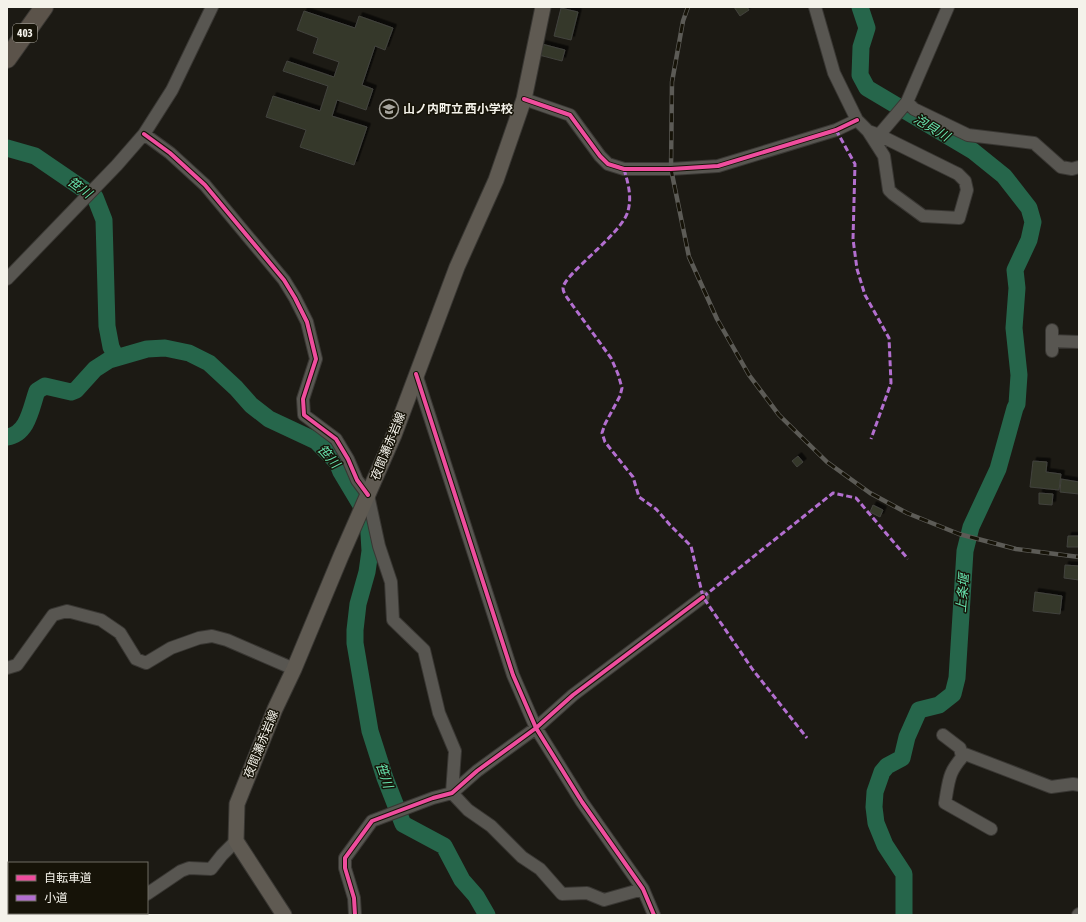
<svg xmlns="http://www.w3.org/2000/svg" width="1086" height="922" font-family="'Asap Condensed','Noto Sans JP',sans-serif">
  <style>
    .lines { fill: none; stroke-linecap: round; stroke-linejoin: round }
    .river { stroke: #26664b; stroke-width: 17 }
    .building { fill: #35392b; stroke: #42423d; filter: url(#shadow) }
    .minor-casing { stroke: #393733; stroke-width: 14 }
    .major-casing { stroke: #393733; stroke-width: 17 }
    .highway-casing { stroke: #393733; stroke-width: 20 }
    .minor { stroke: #585651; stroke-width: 12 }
    .major { stroke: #5f5a52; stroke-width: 15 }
    .highway { stroke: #5b534a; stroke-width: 18 }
    .rail-casing { stroke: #5c5b56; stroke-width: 4.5 }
    .rail { stroke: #161308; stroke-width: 3; stroke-dasharray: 9; stroke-linecap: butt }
    .quiet { stroke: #b36fd0; stroke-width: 3; stroke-dasharray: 6 3; stroke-linecap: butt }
    .cycleway-casing { stroke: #161308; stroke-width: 6 }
    .cycleway { stroke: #ef4d9e; stroke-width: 4 }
    .labels { text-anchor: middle; stroke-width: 3; stroke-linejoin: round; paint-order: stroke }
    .shield { fill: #161308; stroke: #b1afa6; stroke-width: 1 }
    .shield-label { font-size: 11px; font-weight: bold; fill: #f4f2ea }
    .poi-label { font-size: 12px; font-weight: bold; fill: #f4f2ea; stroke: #161308; text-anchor: start }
    .street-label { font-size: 12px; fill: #f4f2ea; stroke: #161308 }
    .water-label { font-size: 13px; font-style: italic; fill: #67e4ae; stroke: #161308 }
  </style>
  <defs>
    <filter id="shadow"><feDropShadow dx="3.5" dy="-3.5" stdDeviation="0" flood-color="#0009"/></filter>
  </defs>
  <rect width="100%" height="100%" fill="#1c1a14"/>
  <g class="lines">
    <path class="river" d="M860,7L867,28L861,47L860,75L867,88L973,151L1004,176L1029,208L1033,222L1029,240L1015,270L1017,288L1014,328L1019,375L1017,404L1015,408L998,469L971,527L965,551L957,678L953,694L939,705L919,710L907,737L902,758L887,766L882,772L875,792L874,807L876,823L885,845L904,874V915
      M7,148L35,156L95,197L104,220L107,326L111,347L116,357
      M7,437C28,434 31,408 37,391L45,386L71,392L76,390L95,369L109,360L147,349L165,348L189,353L209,363L236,388L251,405L269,419L316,441L337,462L341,472L368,517L370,551L367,572L358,604L355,630V643L370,731L385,778L403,824L444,846L462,880L476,896L487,915"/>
  </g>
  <path class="building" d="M734,7H747L749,10L740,16Z
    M561,8L578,12L571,40L554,36Z
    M304,11L355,28L359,16L393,28L385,50L375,46L362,85L373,89L366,110L337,100L332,116L367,127L354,165L300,147L306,130L266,117L273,96L320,111L328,86L283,71L287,61L334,77L339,62L313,53L318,38L297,30Z
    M542,44L565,50L562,61L539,55Z
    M798,456L803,462L797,467L792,461Z
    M1033,461L1047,462L1046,472L1061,474L1059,490L1030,487Z
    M1061,479L1079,482V494L1060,492Z
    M1039,493L1053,494L1052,505L1039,504Z
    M873,505L883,510L880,517L870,512Z
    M1068,536H1079V547H1067Z
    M1065,565L1079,566V580L1064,578Z
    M1035,592L1062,596L1060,614L1033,611Z"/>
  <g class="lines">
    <defs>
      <path id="minor" d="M815,7L834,73L857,120L868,131L879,135L907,102L948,7
        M524,99L570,115L600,156L608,164L624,169H671L718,166L836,130L857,120
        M907,102L914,109L968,135L1034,143L1061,167L1072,169L1079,167
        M868,131L884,156L889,190L893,194L923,216L959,218L967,190L965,181L958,174L879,135
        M144,134L170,153L205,185L284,280L295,298L307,322L316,359L303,399L304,415L336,439L348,459L357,480L368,495L379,546L391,582L393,620L424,650L439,713L455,751L452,793L468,810L491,826L522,857L540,869L562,894L587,893L604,900L643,889
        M7,279L117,165L144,134L172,90L212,7
        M1052,330V351
        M1052,341L1079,342
        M416,374L513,675L536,728L582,802L643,889L654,915
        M7,668L17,665L53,615L67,611L101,620L120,633L136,659L146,663L171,648L199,638L212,636L227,640L294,669
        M943,735L960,748L962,757
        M991,829L945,803C949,780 948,772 965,754L1051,787L1073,784L1079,785
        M7,890L9,891
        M147,894L181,871L189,868L211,869L222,855L236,841
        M34,913L36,915
        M110,915L114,913
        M355,915L354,898L345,868V858L372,821L433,798L452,793L477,771L536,728L573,695L703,597
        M1078,915L1079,914"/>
      <path id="major" d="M284,915L236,841L237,804L275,709L294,669L341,556L394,435L457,267L496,180L524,99L543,7"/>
      <path id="highway" d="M7,59L44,7"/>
    </defs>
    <use href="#minor" class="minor-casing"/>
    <use href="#major" class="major-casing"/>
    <use href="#highway" class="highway-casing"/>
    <use href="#minor" class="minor"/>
    <use href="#major" class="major"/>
    <use href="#highway" class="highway"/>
    <defs>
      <path id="rail" d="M688,7L683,21L672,82L671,169L689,257L717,319L749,375L779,415L827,462L870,493L907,513L959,534L1016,549L1079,557"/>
    </defs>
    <use href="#rail" class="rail-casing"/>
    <use href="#rail" class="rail"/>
    <path class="quiet" d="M836,130L855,164L853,239L857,269L865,295L889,338L891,383L871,439
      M624,169C628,183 632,196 628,211C622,234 564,274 563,288C563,292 566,296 568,299L611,358L618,374L622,388L620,396L605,424L602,433L605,442L633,477L639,497L656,509L670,525L691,546L703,597L753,670L807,738
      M703,597L833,493L856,498L908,559"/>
    <defs>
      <path id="cycleway" d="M524,99L570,115L600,156L608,164L624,169H671L718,166L836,130L857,120
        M144,134L170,153L205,185L284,280L295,298L307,322L316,359L303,399L304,415L336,439L348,459L357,480L368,495
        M416,374L513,675L536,728L582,802L643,889L654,915
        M355,915L354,898L345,868V858L372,821L433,798L452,793L477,771L536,728L573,695L703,597"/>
    </defs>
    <use href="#cycleway" class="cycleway-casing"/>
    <use href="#cycleway" class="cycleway"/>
  </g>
  <defs>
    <symbol id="school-ring" viewBox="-11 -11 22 22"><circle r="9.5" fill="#161308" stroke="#a8a69f" stroke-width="1.5"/><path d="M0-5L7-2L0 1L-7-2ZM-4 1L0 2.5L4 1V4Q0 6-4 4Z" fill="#a8a69f"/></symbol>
  </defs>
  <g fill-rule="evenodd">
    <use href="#school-ring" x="378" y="98" width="22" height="22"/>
  </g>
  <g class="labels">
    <rect class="shield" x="13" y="24" width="24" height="18" rx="3"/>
    <g class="shield-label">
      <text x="25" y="37">403</text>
    </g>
    <g class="poi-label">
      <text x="403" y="113">山ノ内町立 西小学校</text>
    </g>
    <g class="street-label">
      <text transform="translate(388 446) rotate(-68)" y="4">夜間瀬赤岩線</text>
      <text transform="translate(261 744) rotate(-68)" y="4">夜間瀬赤岩線</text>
    </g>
    <g class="water-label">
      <text transform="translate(932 127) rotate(31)" y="5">泡貝川</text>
      <text transform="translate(80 187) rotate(36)" y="5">笹川</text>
      <text transform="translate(329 456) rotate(49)" y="5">笹川</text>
      <text transform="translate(962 593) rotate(-85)" y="5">上条堰</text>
      <text transform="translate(385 775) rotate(71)" y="5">笹川</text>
    </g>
  </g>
  <rect width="1086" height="922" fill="none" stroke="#f4f2ea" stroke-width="16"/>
  <rect x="8" y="862" width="140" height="52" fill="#161308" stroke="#6f6c62"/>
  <rect x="16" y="875" width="20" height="6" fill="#ef4d9e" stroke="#6f6c62"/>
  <text x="44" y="882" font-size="12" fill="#f4f2ea">自転車道</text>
  <rect x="16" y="895" width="20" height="6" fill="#b36fd0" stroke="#6f6c62"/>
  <text x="44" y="902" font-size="12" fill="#f4f2ea">小道</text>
</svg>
